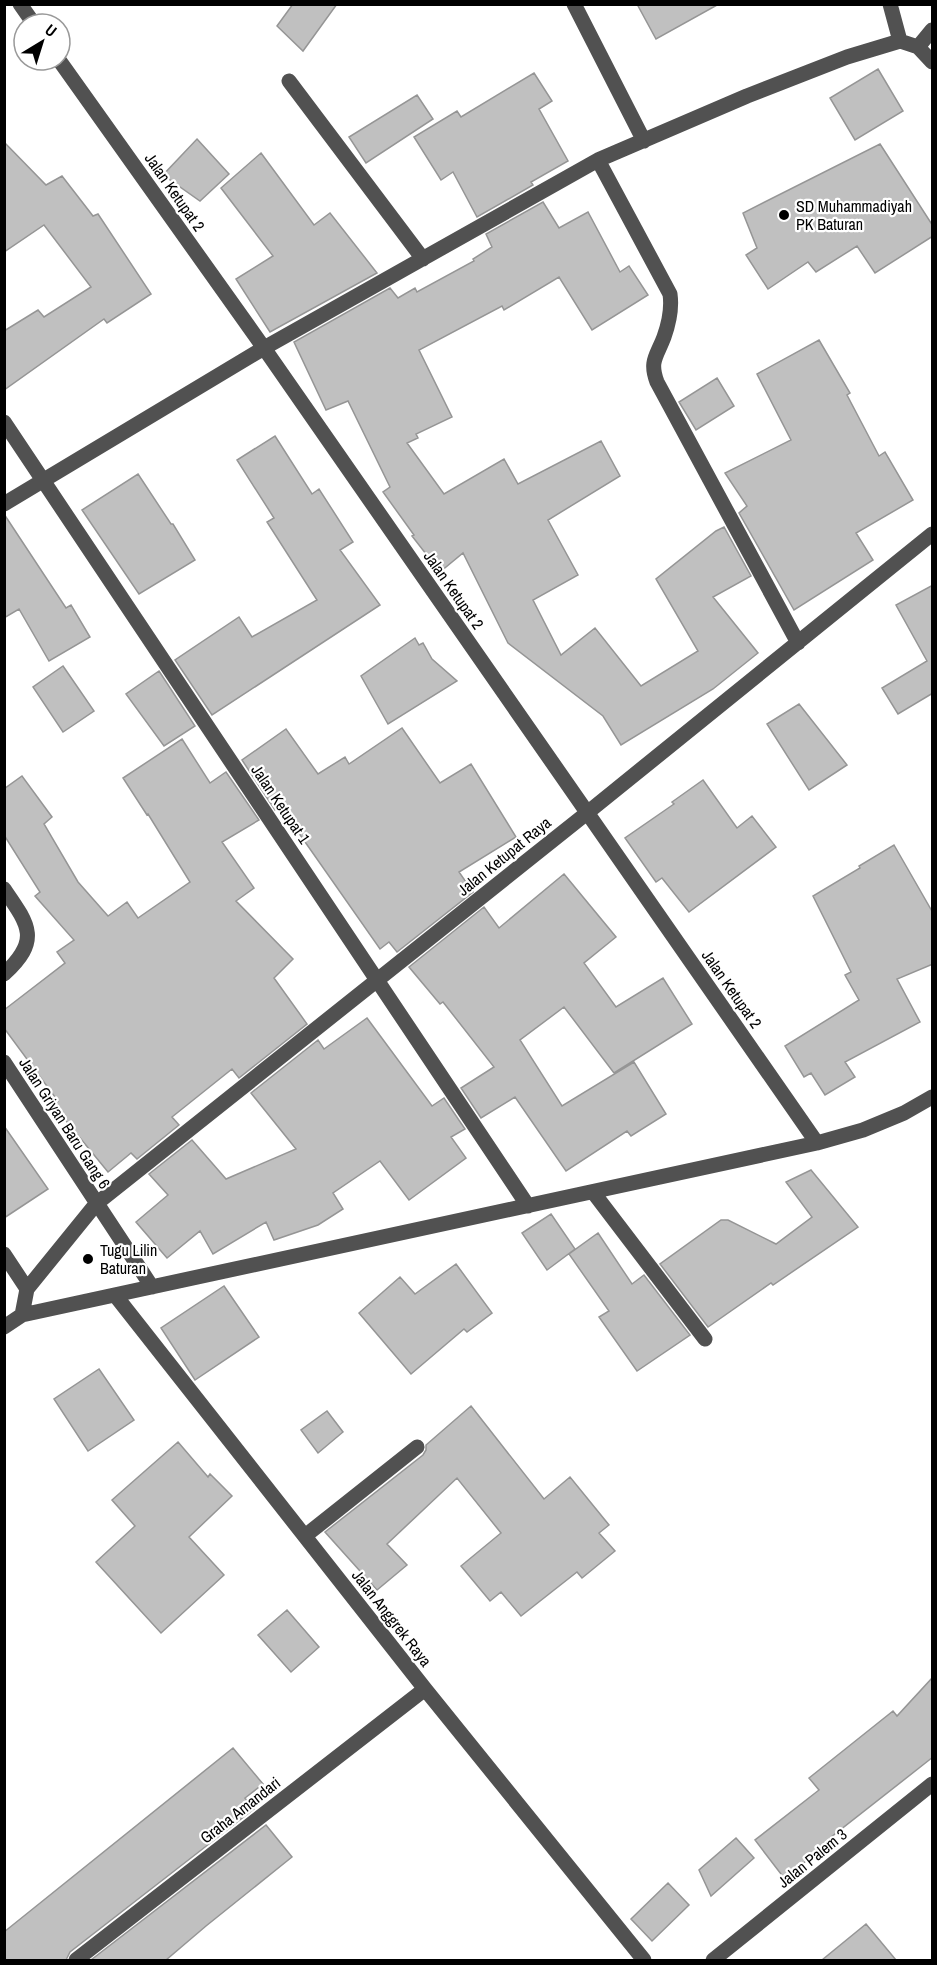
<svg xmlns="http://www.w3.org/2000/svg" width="937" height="1965" font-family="'Archivo Narrow',sans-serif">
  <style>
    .building { fill: #c0c0c0; stroke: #959595; stroke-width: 1.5 }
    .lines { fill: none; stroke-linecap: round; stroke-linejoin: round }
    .minor { stroke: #515151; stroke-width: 15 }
    .poi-dot { fill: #000; stroke: #fff; stroke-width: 2 }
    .labels { text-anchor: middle; stroke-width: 4.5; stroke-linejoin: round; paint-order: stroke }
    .street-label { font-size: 16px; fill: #000; stroke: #fff }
    .poi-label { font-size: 16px; fill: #000; stroke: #fff; text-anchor: start }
  </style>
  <rect width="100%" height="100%" fill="#fff"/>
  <path class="building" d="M293,4H337L303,51L277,26Z
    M637,4H719L656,39Z
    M878,69L903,111L855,140L830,98Z
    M534,73L552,101L539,109L568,161L531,182L533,185L477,217L453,172L441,180L414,137L457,111L461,117Z
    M417,95L433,119L366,163L349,137Z
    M197,139L229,174L200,201L163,175Z
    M4,142L46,185L62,176L93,216L98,214L151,294L107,323L104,319L4,390V331L38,310L44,317L91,287L44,225L4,252Z
    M880,144L933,226V236L875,273L857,246L816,272L808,262L768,289L746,255L757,248L743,213Z
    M261,153L314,225L330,213L377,273L270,332L236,279L273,256L221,188Z
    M543,202L559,228L588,212L620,272L629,266L648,295L592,330L559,277L504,310L502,306L419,350L452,417L416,434L418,438L407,443L444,494L504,459L518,484L601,441L620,476L548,520L578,575L533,600L561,655L595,628L641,686L698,651L656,579L716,531L724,527L751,576L713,597L758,653L713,689L621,745L603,716L508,643L463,553L440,572L412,536L414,535L383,492L390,487L348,401L326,410L294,342L390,288L398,298L415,288L417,292L474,261L473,259L492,247L486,234Z
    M819,340L850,393L847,395L879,456L885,452L913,500L856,533L873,560L794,610L739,513L747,506L725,473L791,440L757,374Z
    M717,378L734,406L696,430L679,402Z
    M275,436L312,494L319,489L353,542L340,550L380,605L212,715L175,660L239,617L252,637L317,600L267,522L274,518L237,460Z
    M138,474L171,524H173L195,560L139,594L82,510Z
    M4,514L66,608L71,605L90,637L49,661L19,609L4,618Z
    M933,585V693L898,714L882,688L927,661L896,605Z
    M415,638L419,645L423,643L432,659L457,681L388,724L361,676Z
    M63,666L94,711L63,732L33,687Z
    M159,671L195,726L164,746L126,694Z
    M799,704L847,765L809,790L767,724Z
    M402,728L440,783L471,764L516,837L459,872L473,892L397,952L389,942L380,949L296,829L295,831L280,807L275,810L242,760L286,729L318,774L345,757L349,764Z
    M182,739L210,783L226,772L259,820L222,842L254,888L236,901L293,959L274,978L307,1024L239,1078L232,1069L172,1117L179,1125L137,1159L131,1153L108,1172L53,1105L58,1101L4,1028V1010L65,963L57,952L74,940L35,896L40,892L4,835V789L22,776L52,817L44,824L78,882L108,916L127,902L138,918L190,882L148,814L147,815L123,778Z
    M703,780L737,828L752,816L776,847L689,912L662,878L656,882L625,838L674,804L672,802Z
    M894,845L933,913V964L897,979L920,1022L845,1062L855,1077L825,1095L811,1073L804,1077L785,1046L859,1000L845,975L851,972L813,896L860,868L859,866Z
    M564,874L616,937L584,963L616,1007L663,978L692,1024L614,1073L564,1007L520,1040L562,1106L634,1062L666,1114L631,1136L627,1131L566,1171L515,1097L481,1118L461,1088L494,1067L443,1002L440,1004L409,967L484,907L499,928Z
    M367,1018L432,1106L444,1098L465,1129L451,1137L466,1158L409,1200L380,1161L333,1193L343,1209L318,1225L274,1240L266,1222L213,1254L200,1231L167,1258L136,1222L168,1195L149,1174L192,1140L226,1179L296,1149L251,1093L318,1040L324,1049Z
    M4,1126L48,1189L4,1218Z
    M811,1170L858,1227L773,1285L771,1283L708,1327L660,1264L721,1220H728L776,1244L812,1217L786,1182Z
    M551,1214L575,1249L547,1270L522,1233Z
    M598,1233L632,1284L644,1275L690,1335L637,1371L599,1317L609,1311L569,1254Z
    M456,1264L492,1313L467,1332L464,1329L411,1374L359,1313L400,1277L415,1294Z
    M224,1286L259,1337L195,1380L161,1328Z
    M99,1369L134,1420L88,1451L54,1399Z
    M471,1406L544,1499L570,1477L609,1525L599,1533L615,1551L582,1578L577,1572L521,1616L501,1592L490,1601L461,1566L501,1533L457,1478L387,1544L407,1565L377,1590L325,1532L423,1455L426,1450V1445Z
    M327,1411L343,1432L318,1453L301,1430Z
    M178,1442L208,1477L210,1474L232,1496L189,1537L224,1575L161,1633L96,1562L135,1526L112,1500Z
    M287,1610L319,1647L291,1672L258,1635Z
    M933,1677V1757L830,1838L832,1841L784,1878L755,1840L819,1790L809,1778L893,1711L897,1716Z
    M233,1748L263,1784L245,1798L254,1809L70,1952L66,1960H4V1932Z
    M266,1825L292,1857L206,1926L166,1960H91Z
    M736,1838L754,1858L711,1896L699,1870Z
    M668,1883L689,1905L652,1941L631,1919Z
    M866,1924L896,1960H822Z"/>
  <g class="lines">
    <path class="minor" d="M20,4L34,24
      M574,4L644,141
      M890,4L900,41L918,47L932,62
      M918,47L932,30
      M59,60L264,348L817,1143
      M289,81L423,259
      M598,160L670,294C672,308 669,323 664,337C657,356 649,361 657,382L798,643
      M4,422L528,1206
      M4,504L264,348L598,160L747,96L847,57L900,41
      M4,889C29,925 41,940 4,974
      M4,1062L152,1287
      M593,1192L705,1339
      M4,1254L27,1289
      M115,1295L425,1689L644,1960
      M22,1315L27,1289L96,1204L587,813L932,534
      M4,1327L22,1315L817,1143L863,1130L904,1113L932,1097
      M305,1536L417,1447
      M76,1960L425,1689
      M713,1960L932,1784"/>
  </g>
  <g class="poi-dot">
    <circle cx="784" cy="215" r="6"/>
    <circle cx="88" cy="1259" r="6"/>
  </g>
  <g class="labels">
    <g class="street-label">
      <text transform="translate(175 192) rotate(55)" y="6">Jalan Ketupat 2</text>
      <text transform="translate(454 590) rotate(55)" y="6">Jalan Ketupat 2</text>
      <text transform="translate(281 804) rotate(56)" y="6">Jalan Ketupat 1</text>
      <text transform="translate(504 856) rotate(-39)" y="6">Jalan Ketupat Raya</text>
      <text transform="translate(732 989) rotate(55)" y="6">Jalan Ketupat 2</text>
      <text transform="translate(65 1123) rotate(57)" y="6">Jalan Griyan Baru Gang 6</text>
      <text transform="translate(392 1618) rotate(52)" y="6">Jalan Anggrek Raya</text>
      <text transform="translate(240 1810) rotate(-38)" y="6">Graha Amandari</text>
      <text transform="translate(812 1858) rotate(-39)" y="6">Jalan Palem 3</text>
    </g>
    <g class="poi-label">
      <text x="796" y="212">SD Muhammadiyah<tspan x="796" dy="18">PK Baturan</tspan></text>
      <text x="100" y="1256">Tugu Lilin<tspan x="100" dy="18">Baturan</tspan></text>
    </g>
  </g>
  <rect width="937" height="1965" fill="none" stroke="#000000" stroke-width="12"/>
  <g transform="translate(42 42) rotate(38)"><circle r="28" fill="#ffffff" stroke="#999999" stroke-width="1.5"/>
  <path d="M0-4.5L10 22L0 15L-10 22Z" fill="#000000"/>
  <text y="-9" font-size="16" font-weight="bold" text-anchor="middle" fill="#000000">U</text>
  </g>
</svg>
